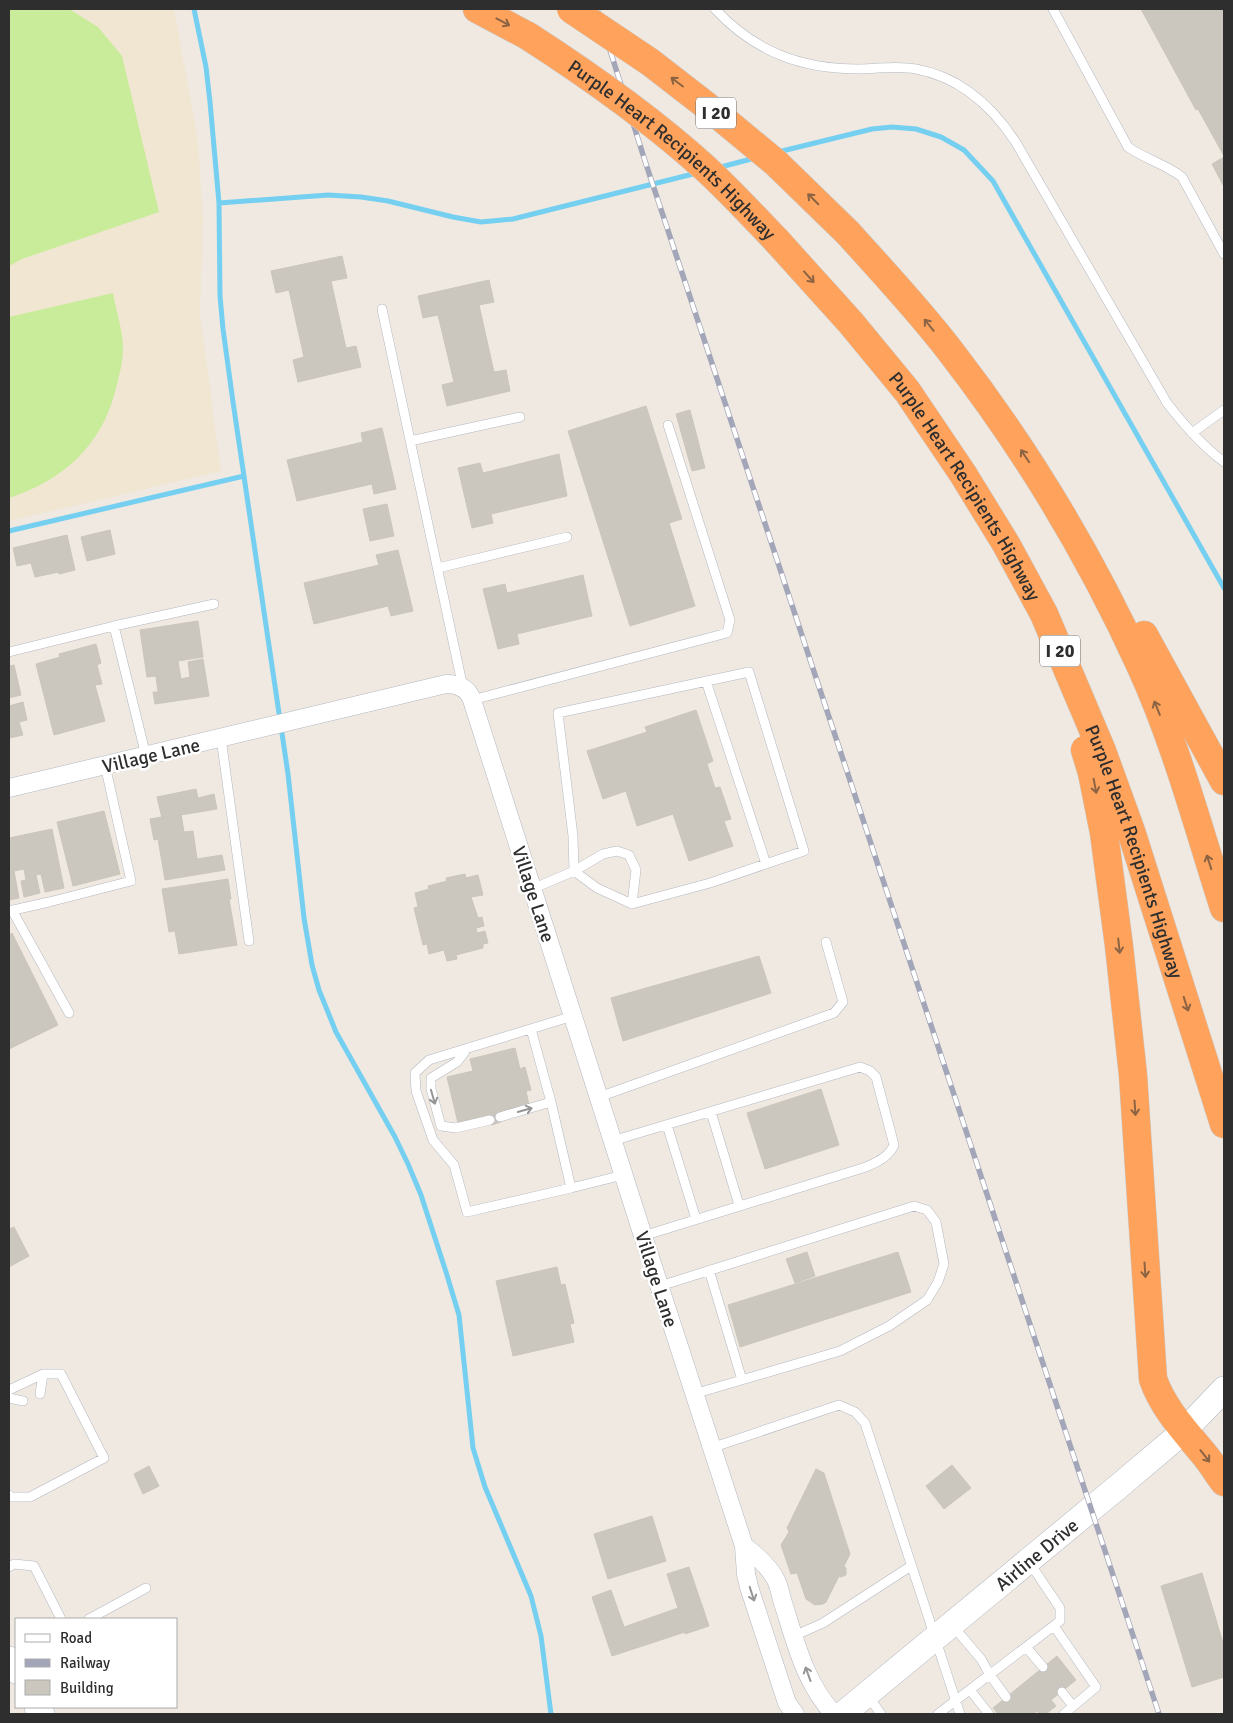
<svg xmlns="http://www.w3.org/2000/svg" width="1233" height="1723" font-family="Signika,sans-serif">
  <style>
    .education { fill: #f0e6d1 }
    .pitch { fill: #c9ec9a }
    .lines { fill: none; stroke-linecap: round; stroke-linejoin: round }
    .stream { stroke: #75cff0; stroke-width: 5 }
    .building { fill: #cbc7bf; stroke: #cbc5ba }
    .service-casing { stroke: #b4b7c1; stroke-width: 10 }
    .minor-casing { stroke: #b4b7c1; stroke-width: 19 }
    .secondary-casing { stroke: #b4b7c1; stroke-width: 26 }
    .motorway-casing { stroke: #c9c9c9; stroke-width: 29 }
    .service { stroke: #fff; stroke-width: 9 }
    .minor { stroke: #fff; stroke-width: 18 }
    .secondary { stroke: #fff; stroke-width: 25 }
    .motorway { stroke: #ffa35c; stroke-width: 28 }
    .rail-casing { stroke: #a3a6b8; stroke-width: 5.5 }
    .rail { stroke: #fff; stroke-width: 4; stroke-dasharray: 11; stroke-linecap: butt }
    .motorway-bridge-casing { stroke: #c9c9c9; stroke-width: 29; stroke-linecap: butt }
    .motorway-bridge { stroke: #ffa35c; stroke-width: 28 }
    .oneway { stroke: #8c6343 }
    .oneway2 { stroke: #969696 }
    .labels { text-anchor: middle; stroke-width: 5; stroke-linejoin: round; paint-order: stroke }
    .shield { fill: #fff; stroke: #6d6d6d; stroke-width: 1 }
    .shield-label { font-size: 18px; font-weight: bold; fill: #2e2e2e }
    .street-label { font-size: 19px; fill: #2e2e2e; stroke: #fff }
  </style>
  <rect width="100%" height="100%" fill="#efe9e1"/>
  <path class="education" d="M9,9H174L198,141L203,220L200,314L221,471L9,521Z"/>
  <path class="pitch" d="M9,9H69L98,27L122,56L159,212L22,259L9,266Z
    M113,293C116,310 122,328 123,346C123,362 119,377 115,392C101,446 62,481 9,498V317Z"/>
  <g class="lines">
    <path class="stream" d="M194,9L206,67L210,102L219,203L220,296L223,329L233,402L288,774L304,918L312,965L319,990L336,1032L395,1137L408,1164L421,1195L446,1272L459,1315L473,1448L485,1487L531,1596L541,1636L551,1714
      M778,152L872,129L892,127L916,129L941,137L964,150L993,181L1006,204L1224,588
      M717,168L755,158
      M219,203L328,195L361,197L388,201L453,217L481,222L513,219L697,173
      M9,531L244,476"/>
  </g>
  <path class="building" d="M1141,9H1224V156L1198,109L1196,110Z
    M1224,157V185H1223L1212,164Z
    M342,256L347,278L331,281L346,348L356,346L361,367L298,382L293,360L304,357L289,290L276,293L271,271Z
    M489,280L494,302L479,305L494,372L506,370L510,391L447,406L442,385L454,382L438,315L423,318L418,296Z
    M646,406L682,519L669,523L695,606L630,626L568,431Z
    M690,410L705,468L692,471L676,414Z
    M382,428L396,489L374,494L372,484L297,501L287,460L363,442L361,433Z
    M559,454L567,496L491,514L493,523L472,528L458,468L480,463L483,473Z
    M387,504L394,536L370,541L363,509Z
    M110,530L115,554L87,561L81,537Z
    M67,535L75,570L59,574V572L35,577L31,563L17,566L13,548Z
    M398,550L413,611L391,616L388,606L314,624L304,583L379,565L376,555Z
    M583,575L592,616L517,634L519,644L498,649L483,589L505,584L507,593Z
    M198,621L203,657L178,661L181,679L190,677L188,662L203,659L209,696L155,704L153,692H158L156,676L147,677L140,630Z
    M96,644L101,663L97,665L102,684L95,685L105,721L54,735L36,664L60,657L59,654Z
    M14,665L21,695L9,698V666Z
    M23,702L27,720L19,722L23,735L9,738V706Z
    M696,710L713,761L707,764L715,788L720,787L731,819L724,821L733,846L689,861L673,814L637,826L626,791L603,799L587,751L647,732L645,727Z
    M196,789L198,798L214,794L217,809L162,818L157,797Z
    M104,811L120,874L73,886L57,822Z
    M181,814L184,832L193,831L197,859L222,855L225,870L165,880L158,839L154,840L150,819Z
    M52,829L64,888L45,892L41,874L36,875L40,893L24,897L21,881L26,880L24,869L14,871L19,898L9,900V838Z
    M465,874L466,878L478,875L483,895L471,897L478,918L482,917L484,926L476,928L477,933L485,931L488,943L483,944V948L456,955L457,959L447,961L444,950L429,954L427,944L423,945L414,908L418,907L415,893L429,889L428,886L447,881L446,878Z
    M228,879L231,899H229L237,945L179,954L175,931L169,932L162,889Z
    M12,933L58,1025L9,1049V935Z
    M759,956L771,993L623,1041L611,998Z
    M515,1048L520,1069L525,1067L531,1090L526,1091L529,1105L499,1112L501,1122L491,1125L489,1115L458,1123L447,1077L473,1071L470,1059Z
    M821,1089L839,1145L765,1169L747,1113Z
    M14,1227L29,1256L9,1267V1229Z
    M807,1252L815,1276L795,1283L786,1259Z
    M898,1252L911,1292L740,1347L728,1305Z
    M557,1267L561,1285L565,1284L574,1323L570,1324L574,1342L513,1356L496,1281Z
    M952,1465L971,1488L944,1509L926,1486Z
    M149,1466L159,1486L143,1494L134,1474Z
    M816,1469L824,1473L850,1554L844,1566L846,1568V1575L841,1577L839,1576L826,1602L823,1604L815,1605L806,1599L797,1573L791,1574L781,1545L789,1532L787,1528Z
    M652,1516L666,1561L608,1579L594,1534Z
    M689,1567L709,1626L685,1634V1632L612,1656L592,1597L611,1590L624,1627L678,1608L667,1574Z
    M1202,1573L1224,1646V1677L1192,1687L1161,1586Z
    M1057,1656L1076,1680L1051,1700L1056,1706L1046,1714H1039L1037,1711L1033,1714H998L993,1708Z"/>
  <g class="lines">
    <defs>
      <path id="service" d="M715,9C755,52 801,69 859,69C878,69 896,65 916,69C960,77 991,105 1015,141L1167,403C1184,425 1201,445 1224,462
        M1053,9L1128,147C1145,159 1165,164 1182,177L1224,254
        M382,309L463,688
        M1192,433L1224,410
        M410,441L520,417
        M438,568L567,537
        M9,652L114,626
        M706,681L766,864
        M472,700L727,633L730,620L668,425
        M221,738L249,941
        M146,756L114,626L214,604
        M532,889L574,871L573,836L558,713L749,672L804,851L710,883L632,904L597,888L574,871L603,854L617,851L629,855L636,870L632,904
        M12,910L69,1013
        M9,911L49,902L131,881L105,765
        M531,1029L551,1102L571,1188L467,1212L454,1165L433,1140L416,1091L415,1073L429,1060L573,1016
        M467,1049L457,1062L431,1078V1089L441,1126L456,1128L490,1120
        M599,1097L834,1013L843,1002L826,942
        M711,1112L739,1205
        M500,1117L551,1102
        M667,1125L696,1219
        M612,1141L860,1067L870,1071L876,1077L894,1145C889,1157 877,1162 866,1167L643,1236
        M571,1188L623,1175
        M709,1270L742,1380
        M660,1286L914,1206L927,1210L936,1222L944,1264L938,1282L927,1300L889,1326L840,1351L694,1394
        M9,1390L43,1374H61L104,1458L30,1497H10L9,1495
        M40,1394L43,1374
        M9,1398L23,1401
        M711,1448L839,1405L855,1412L865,1423L960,1714
        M9,1567L14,1564L34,1566L61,1619
        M89,1619L146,1588
        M952,1625L981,1659L990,1675L1006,1697
        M1054,1626L1096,1687L1064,1714
        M794,1636L823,1623L911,1566
        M1026,1647L1043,1667
        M970,1690L989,1714
        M1062,1692L1073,1706
        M868,1696L881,1714
        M938,1714L1060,1621V1608L1029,1562"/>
      <path id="minor" d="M9,788L446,684C458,684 468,688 472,700L643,1236L744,1546L746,1574L749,1587L787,1703L795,1714
        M744,1546C756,1555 769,1566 776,1580C780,1588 781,1598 784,1606C796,1644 806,1685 834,1714"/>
      <g id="secondary">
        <path d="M9,1659L16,1671"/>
        <path d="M37,1707L42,1714"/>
        <path id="s1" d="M843,1714L1119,1486L1184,1431L1224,1389"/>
      </g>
      <g id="motorway">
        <path d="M477,9L528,36"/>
        <path d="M848,233C883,272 919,310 951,352C1026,449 1090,555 1141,667C1176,744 1198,827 1224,908"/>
        <path id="s2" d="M777,241L851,323L907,391L963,474L1006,544L1044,614L1102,751L1131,831L1224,1124"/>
        <path d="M1144,635L1224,781"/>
        <path d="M1085,750L1092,773L1104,833L1119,946L1133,1075L1153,1379C1163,1408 1184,1430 1203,1453C1211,1462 1217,1473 1224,1482"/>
      </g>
    </defs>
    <use href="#service" class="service-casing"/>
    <use href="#minor" class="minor-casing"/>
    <use href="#secondary" class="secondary-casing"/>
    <use href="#motorway" class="motorway-casing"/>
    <use href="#service" class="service"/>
    <use href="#minor" class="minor"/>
    <use href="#secondary" class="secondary"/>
    <use href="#motorway" class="motorway"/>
    <defs>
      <path id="rail" d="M597,9L645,161L1159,1714"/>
    </defs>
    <use href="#rail" class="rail-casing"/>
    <use href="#rail" class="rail"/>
    <defs>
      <g id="motorway-bridge">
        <path d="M571,9L650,62L712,110L776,163L848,233"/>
        <path id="s3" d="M528,36C590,76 650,118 705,168C730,191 753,216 777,241"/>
      </g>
    </defs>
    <use href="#motorway-bridge" class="motorway-bridge-casing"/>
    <use href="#motorway-bridge" class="motorway-bridge"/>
  </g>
  <defs><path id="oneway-shaft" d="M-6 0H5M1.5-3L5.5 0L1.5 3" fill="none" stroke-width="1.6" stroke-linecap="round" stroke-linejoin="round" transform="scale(1.25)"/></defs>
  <g class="oneway">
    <use href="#oneway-shaft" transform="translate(503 22) rotate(28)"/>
    <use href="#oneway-shaft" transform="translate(677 82) rotate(-143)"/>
    <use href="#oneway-shaft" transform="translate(813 199) rotate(-135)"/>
    <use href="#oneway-shaft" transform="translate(809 277) rotate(48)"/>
    <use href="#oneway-shaft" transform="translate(929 325) rotate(-129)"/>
    <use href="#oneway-shaft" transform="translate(1025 456) rotate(-124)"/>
    <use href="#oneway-shaft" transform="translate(1157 708) rotate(-112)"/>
    <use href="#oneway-shaft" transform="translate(1095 786) rotate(79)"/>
    <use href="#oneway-shaft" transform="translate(1209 862) rotate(-108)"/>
    <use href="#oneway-shaft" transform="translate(1119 946) rotate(84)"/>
    <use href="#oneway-shaft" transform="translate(1186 1004) rotate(72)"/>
    <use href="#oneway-shaft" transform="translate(1135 1108) rotate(86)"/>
    <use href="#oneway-shaft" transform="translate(1145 1270) rotate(86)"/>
    <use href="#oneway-shaft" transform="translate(1205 1456) rotate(52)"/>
  </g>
  <g class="oneway2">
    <use href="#oneway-shaft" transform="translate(433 1097) rotate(74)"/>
    <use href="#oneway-shaft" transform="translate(525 1110) rotate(-16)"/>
    <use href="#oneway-shaft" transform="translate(752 1594) rotate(72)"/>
    <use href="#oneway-shaft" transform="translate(808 1674) rotate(-110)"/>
  </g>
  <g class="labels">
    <g class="shield">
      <rect x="696" y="97.5" width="40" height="31" rx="4"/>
      <rect x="1040" y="635.5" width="40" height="31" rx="4"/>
    </g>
    <g class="shield-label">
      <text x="716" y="119">I 20</text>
      <text x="1060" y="657">I 20</text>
    </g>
    <g class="street-label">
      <text dy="7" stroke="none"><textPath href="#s3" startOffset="184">Purple Heart Recipients Highway</textPath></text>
      <text dy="7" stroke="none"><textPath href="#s2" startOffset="310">Purple Heart Recipients Highway</textPath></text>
      <text transform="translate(151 755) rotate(-13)" y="7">Village Lane</text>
      <text dy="7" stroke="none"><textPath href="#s2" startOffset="715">Purple Heart Recipients Highway</textPath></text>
      <text transform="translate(534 894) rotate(72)" y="7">Village Lane</text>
      <text transform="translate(657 1279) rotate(72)" y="7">Village Lane</text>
      <text dy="7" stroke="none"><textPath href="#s1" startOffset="251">Airline Drive</textPath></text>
    </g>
  </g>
  <rect width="1233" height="1723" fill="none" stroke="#2e2e2e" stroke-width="20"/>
  <rect x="15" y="1618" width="162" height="90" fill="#ffffff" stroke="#ababab"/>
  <rect x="25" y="1634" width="25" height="8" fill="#ffffff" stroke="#ababab"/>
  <text x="60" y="1643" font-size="15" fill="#2e2e2e">Road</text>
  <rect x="25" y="1659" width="25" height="8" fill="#a3a6b8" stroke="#ababab"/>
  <text x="60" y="1668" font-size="15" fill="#2e2e2e">Railway</text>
  <rect x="25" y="1680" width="25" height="15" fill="#cbc7bf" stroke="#ababab"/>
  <text x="60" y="1693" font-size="15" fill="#2e2e2e">Building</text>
</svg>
